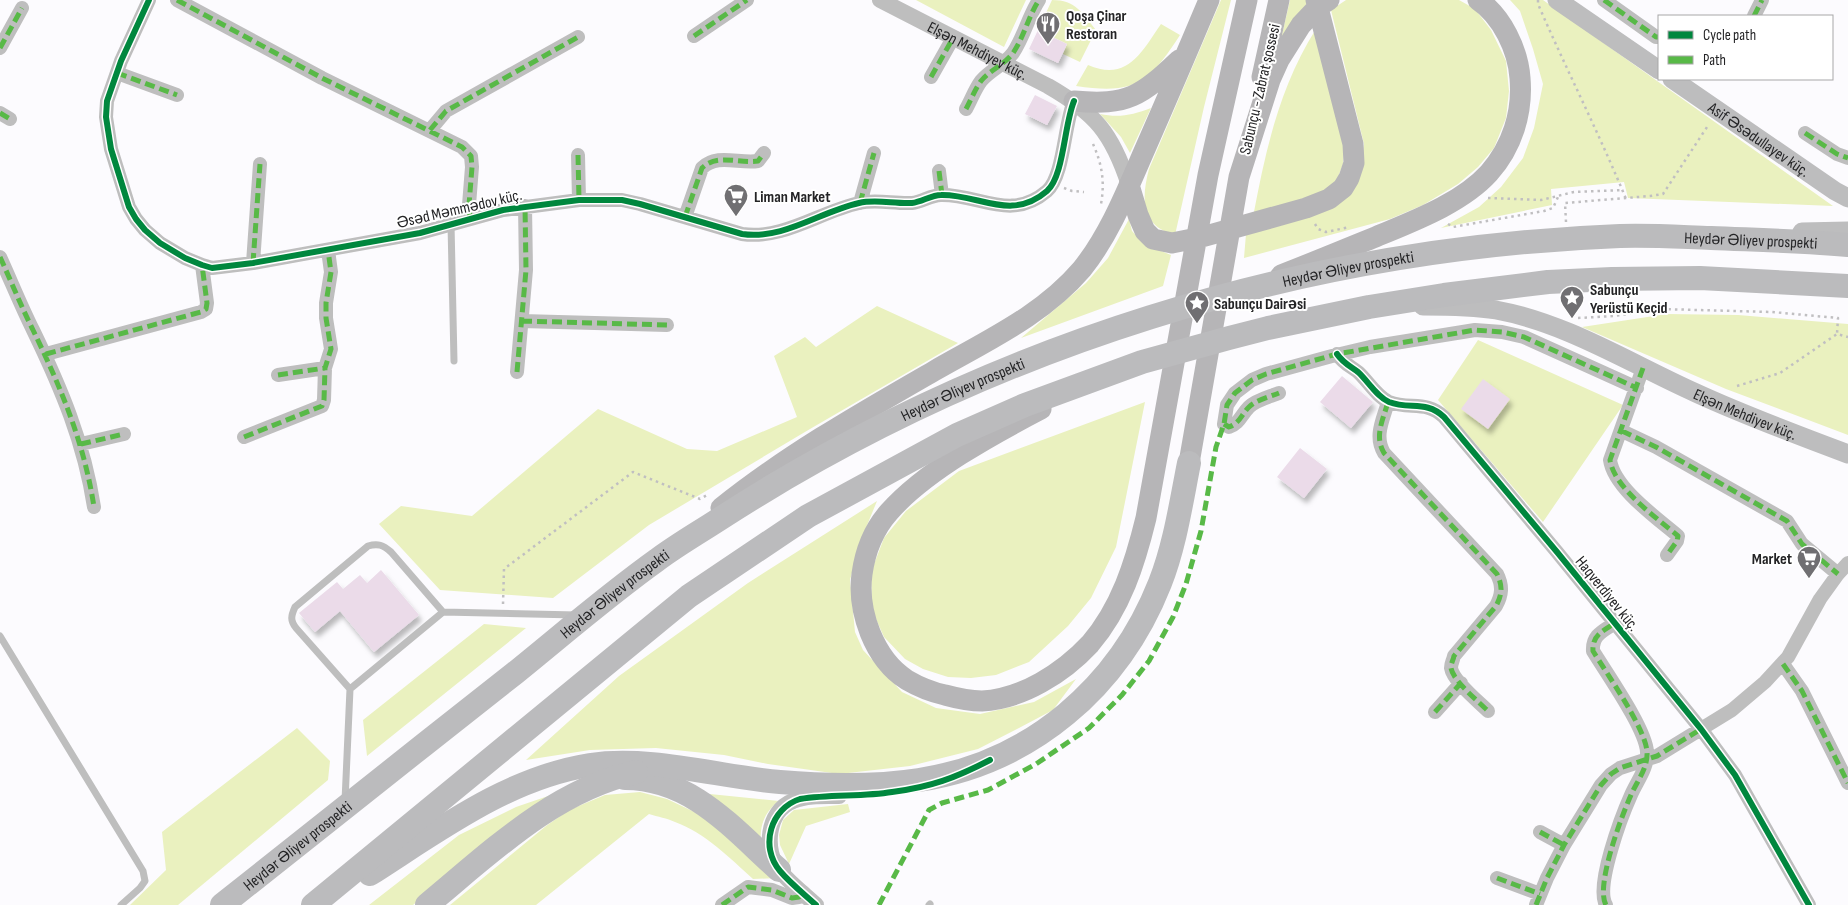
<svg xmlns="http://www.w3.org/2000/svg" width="1848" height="905" font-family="'Sofia Sans Condensed',sans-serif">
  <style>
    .green { fill: #eaf1bf }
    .building { fill: #ebdbe9; filter: url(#shadow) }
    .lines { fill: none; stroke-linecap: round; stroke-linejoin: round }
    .path { stroke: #c0bfc1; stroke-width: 2.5; stroke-dasharray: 2.5 4; stroke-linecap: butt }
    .service { stroke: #bebebe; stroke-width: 7 }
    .minor { stroke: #bebebe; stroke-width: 14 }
    .tertiary { stroke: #bebebe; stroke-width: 16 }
    .secondary { stroke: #bdbdbe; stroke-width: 19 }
    .primary { stroke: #b6b5b7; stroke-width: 21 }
    .motorway { stroke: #bbbbbd; stroke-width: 24 }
    .quiet { stroke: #58b947; stroke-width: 5; stroke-dasharray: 10 5; stroke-linecap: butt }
    .cycleway-casing { stroke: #fff; stroke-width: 9 }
    .cycleway { stroke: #00873e; stroke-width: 6 }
    .labels { text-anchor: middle; stroke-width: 4; stroke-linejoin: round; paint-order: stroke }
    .poi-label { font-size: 16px; font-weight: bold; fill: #242426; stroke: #fff; text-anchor: start }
    .street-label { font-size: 16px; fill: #242426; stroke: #fff }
  </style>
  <defs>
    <filter id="shadow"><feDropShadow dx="3" dy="5.5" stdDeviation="2.5" flood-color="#0004"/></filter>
  </defs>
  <rect width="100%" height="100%" fill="#fcfbfe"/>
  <path class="green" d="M916,0H1026L1004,47Z
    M1052,0C1076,0 1082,13 1096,30L1080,62L1063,54L1067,44L1038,30Z
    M1221,0H1231L1204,107L1175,235C1141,226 1141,199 1149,169Z
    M1290,0H1308V2L1281,39Z
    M1346,0H1459L1475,9L1491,30L1506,61L1509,91L1506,118L1494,148L1478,167L1458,184L1423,205L1390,219L1244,258L1246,234L1360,170L1364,144L1331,10Z
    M1510,0H1543L1833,206L1628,198L1624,182L1551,189L1552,205L1441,228L1479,207L1501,187L1523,158L1534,128L1543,84L1533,49L1520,11Z
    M1161,24L1180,35C1149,83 1135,95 1076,86L1088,65C1127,82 1141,53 1161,24Z
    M1316,29L1344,147L1343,164L1337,180L1321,195L1253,217C1266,149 1279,88 1316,29Z
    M1151,108L1130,153L1121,137L1100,114C1119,118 1133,115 1151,108Z
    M1129,219L1132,231L1144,244L1171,255L1163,286L1021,338L1086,283L1108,258Z
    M877,306L958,343L810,429L649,525L553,598L440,590L379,524L401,506L472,516L598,409L687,449L717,451L797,417L774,356L805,337L816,347Z
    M1667,314L1738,315L1848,324V435L1726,389L1582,327Z
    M1478,340L1623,405L1543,522L1438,400Z
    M1145,402L1116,547L1091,598L1068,626L1029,662L996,675L971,678L948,677L923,669L905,659L884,637L872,610L871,572L884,538L906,511L959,471Z
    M877,501L861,540L850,580L855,632L863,650L902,692L936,708L980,714L1034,702L1076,679L1053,710L1019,728L978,749L910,766L839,774L768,764L724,755L656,748L590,750L526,760L619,676L748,583Z
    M484,624L526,628L367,756L363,720Z
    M297,728L330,761L328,780L178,905H130L166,870L162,832Z
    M640,792L667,799L703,816L777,878L753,879C730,858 705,833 675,822C667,818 658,817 649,814L536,905H450L546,826L569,810L605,795Z
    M700,793L779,801C765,811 759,826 761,843Z
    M554,794L413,905H369L459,835L516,807Z
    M848,804L850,812L806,826L789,864L780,845L779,835L783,820L794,810Z"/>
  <path class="building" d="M1038,30L1067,44L1058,63L1029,49Z
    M1035,95L1057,106L1047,125L1025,114Z
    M1342,376L1373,402L1351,428L1320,402Z
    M1483,379L1510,399L1488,429L1461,409Z
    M1300,448L1327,469L1304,498L1277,477Z
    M381,570L419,615L374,652L340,611L315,632L299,613L337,582L343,589L360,575L367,583Z"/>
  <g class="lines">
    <path class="path" d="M1538,0V4C1566,69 1599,133 1626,199
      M1093,144C1102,164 1105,182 1101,204
      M1064,188L1072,191L1084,192
      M1488,198L1541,200L1574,192L1623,190
      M1566,222L1565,203L1650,196L1663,194L1709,124
      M1315,224L1318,229L1326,232L1350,227
      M1448,224L1453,227L1544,211L1553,208L1558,197
      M1571,300L1572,317
      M1578,318L1614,316L1661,309L1772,312L1838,318L1837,334
      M1737,386L1780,373L1837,334L1848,337
      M503,604L504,569L633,472L700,499L709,494"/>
    <path class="service" d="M451,224L454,361
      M0,636L143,871L145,881L140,888L121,905
      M350,689L296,628C290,620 291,616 295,607L368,546C378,543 383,545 391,552L443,612
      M345,801L350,689L443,612L577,615
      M929,905L930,904"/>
    <path class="minor" d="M149,0L121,61L107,101L106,117L111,149L129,207L136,219L145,230L160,243L185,258L202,265L212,268L253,263L420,233L503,210L579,200H622L640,204L742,234C784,240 819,212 859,203C876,199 894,204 912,203C922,202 931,195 941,195C979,194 1011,222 1047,191C1064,176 1064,125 1074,101
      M177,0L322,78L462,147L471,156L472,167L469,205L470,219
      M1604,0L1656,37H1659
      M1754,16L1762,0
      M694,36L747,0
      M0,48L22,8
      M117,73L177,95
      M931,77L953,38
      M966,109C971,100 975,89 981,81C990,70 1004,65 1013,53C1024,37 1028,17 1039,0
      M0,113L10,119
      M430,130L446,111L578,37
      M1805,133L1837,154L1848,158
      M578,155L579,200
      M939,171L942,195
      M860,203L874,153
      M685,217L702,168C717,153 739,164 758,161L764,153
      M0,257C11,281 21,306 33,330C61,388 84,442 94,507
      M253,263L260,164
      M522,321L667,325
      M46,354L201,312L206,309L207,303L202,265
      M1337,354C1343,363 1350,366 1358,372C1368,381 1377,397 1389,402C1410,410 1426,400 1444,417L1557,552L1701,729L1735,775L1809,905
      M1643,368L1610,460C1614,488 1657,518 1678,536L1677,541L1667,555
      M517,372L526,270L525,206
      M278,375L325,368
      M1279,393C1269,397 1256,400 1249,407C1241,415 1240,423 1229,427L1224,424L1227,405L1235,393L1252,380L1266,374L1332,356L1370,347L1475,330L1502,332L1524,337L1637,388
      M1388,402C1383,420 1374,436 1384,453L1497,574C1503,586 1502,595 1496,606L1454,656C1453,661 1451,663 1451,668C1453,681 1478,701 1488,711
      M1622,431L1656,447L1787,521L1802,544L1838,574
      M244,437L322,406L324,400L325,368L331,349L326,318V303L331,272L328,250
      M81,444L124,434
      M1783,664L1802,691L1848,783
      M1435,712L1461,683
      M1540,832L1564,845
      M1497,878L1540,894
      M722,905L748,887L772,890L792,898L799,897L804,893
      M1536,905L1547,878L1564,845L1601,785L1611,774L1620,768L1657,756L1732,710L1765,682L1788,657L1820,599L1838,574L1848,563
      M1606,905C1595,886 1622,815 1631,795C1637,781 1648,768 1647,752C1646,729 1607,674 1593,651C1592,635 1603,631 1615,623"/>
    <g class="tertiary">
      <path id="s1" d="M880,0L1048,86C1095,113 1112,133 1129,185"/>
      <path d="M816,905C804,894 790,883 780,871C763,851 767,811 793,801C807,795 824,796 839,796"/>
    </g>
    <g class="secondary">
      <path d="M1557,0L1659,70"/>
      <path id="s2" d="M1672,79L1835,191L1848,198"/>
      <path d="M1802,232L1848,231"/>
      <path id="s3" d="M1423,306C1448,306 1472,306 1496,310C1567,323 1631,364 1696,393C1746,416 1797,435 1848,454"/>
    </g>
    <path class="primary" d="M1262,77L1279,0
      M1074,101C1128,106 1141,96 1179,60
      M1129,185L1138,215L1145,231L1153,239L1172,243L1202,237L1306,208L1329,199L1343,188L1349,178L1354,163L1353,144L1316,0
      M1281,275C1312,263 1343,250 1373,238C1411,222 1461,204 1489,173C1512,147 1523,113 1520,78C1518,50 1502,16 1478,0
      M1041,409C993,434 925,471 889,512C874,529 865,552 862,574C857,611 874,659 907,680C919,687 931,692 945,695C956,698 970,701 982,701C1022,699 1063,673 1090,644C1121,608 1135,563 1146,518L1208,175L1247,0
      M1189,463L1239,177L1270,80L1279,60L1301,25L1318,7L1329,0
      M721,508C787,455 861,413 934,371C986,341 1042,316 1082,269C1110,234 1127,190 1145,149C1167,99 1188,50 1209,0"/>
    <g class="motorway">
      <path d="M625,778C692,778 733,829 779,870"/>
      <path d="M370,874C439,830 508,778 590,765C652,756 719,777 780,782C827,786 873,787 919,780C1031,763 1119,687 1160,583C1175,545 1181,503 1189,463"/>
      <path id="s4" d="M222,905C319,828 417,750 515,673C562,635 608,595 657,560C677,545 698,533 718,520C986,346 1302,248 1620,236C1651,235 1681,237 1711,238C1757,240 1803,241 1848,245"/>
      <path d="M313,905L689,596L808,516L957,435L1025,405L1142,362L1229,338L1268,328L1369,307L1444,295L1548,282L1612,279L1700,278L1848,286"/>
      <path d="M427,905C490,853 554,790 636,772"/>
    </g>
    <path class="quiet" d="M177,0L322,78L462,147L471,156L472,167L469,205L470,219
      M1604,0L1656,37H1659
      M1754,16L1762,0
      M694,36L747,0
      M0,48L22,8
      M117,73L177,95
      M931,77L953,38
      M966,109C971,100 975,89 981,81C990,70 1004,65 1013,53C1024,37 1028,17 1039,0
      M0,113L10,119
      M430,130L446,111L578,37
      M1805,133L1837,154L1848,158
      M578,155L579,200
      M939,171L942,195
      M860,203L874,153
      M685,217L702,168C717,153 739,164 758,161L764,153
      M0,257C11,281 21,306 33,330C61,388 84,442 94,507
      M253,263L260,164
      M522,321L667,325
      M46,354L201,312L206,309L207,303L202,265
      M1643,368L1610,460C1614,488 1657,518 1678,536L1677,541L1667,555
      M517,372L526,270L525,206
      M278,375L325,368
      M1388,402C1383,420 1374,436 1384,453L1497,574C1503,586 1502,595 1496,606L1454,656C1453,661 1451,663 1451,668C1453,681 1478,701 1488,711
      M1224,424L1229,427C1240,423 1241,415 1249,407C1256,400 1269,397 1279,393
      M1622,431L1656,447L1787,521L1802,544L1838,574
      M244,437L322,406L324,400L325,368L331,349L326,318V303L331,272L328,250
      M81,444L124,434
      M1783,664L1802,691L1848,783
      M1435,712L1461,683
      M1540,832L1564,845
      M1497,878L1540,894
      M722,905L748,887L772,890L792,898L799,897L804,893
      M879,905L929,810L942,803L988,790L1036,764L1089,728L1122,695L1149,661L1173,617L1186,584L1201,531L1216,447L1224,424L1227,405L1235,393L1252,380L1266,374L1337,354L1475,330L1502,332L1524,337L1637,388
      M1536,905L1547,878L1564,845L1601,785L1611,774L1620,768L1657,756L1701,729
      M1606,905C1595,886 1622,815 1631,795C1637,781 1648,768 1647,752C1646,729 1607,674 1593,651C1592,635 1603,631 1615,623"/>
    <defs>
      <path id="cycleway" d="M149,0L121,61L107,101L106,117L111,149L129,207L136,219L145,230L160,243L185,258L202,265L212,268L253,263L420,233L503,210L579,200H622L640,204L742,234C784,240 819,212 859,203C876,199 894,204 912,203C922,202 931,195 941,195C979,194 1011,222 1047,191C1064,176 1064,125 1074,101
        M1337,354C1343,363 1350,366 1358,372C1368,381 1377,397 1389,402C1410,410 1426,400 1444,417L1557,552L1701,729L1735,775L1809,905
        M816,905C804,894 790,883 780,871C759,846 771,808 800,799C831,794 862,797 892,792C931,787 955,778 990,760"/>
    </defs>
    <use href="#cycleway" class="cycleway-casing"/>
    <use href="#cycleway" class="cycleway"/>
  </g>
  <defs>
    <symbol id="restaurant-pin" viewBox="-11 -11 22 30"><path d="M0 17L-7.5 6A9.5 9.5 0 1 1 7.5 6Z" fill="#706f72" stroke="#fff"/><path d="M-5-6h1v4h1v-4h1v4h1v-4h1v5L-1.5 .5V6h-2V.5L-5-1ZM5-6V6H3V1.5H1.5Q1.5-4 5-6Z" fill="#fff"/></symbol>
    <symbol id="supermarket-pin" viewBox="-11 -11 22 30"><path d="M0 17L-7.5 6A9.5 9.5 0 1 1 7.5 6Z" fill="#706f72" stroke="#fff"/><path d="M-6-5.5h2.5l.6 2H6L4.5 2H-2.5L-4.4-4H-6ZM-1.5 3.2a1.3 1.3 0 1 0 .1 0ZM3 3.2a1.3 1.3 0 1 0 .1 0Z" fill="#fff"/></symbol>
    <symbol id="sight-pin" viewBox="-11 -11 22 30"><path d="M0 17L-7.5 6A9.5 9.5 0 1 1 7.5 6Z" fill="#706f72" stroke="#fff"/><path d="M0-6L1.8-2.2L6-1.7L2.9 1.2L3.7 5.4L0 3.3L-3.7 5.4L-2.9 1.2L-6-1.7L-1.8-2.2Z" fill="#fff"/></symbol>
  </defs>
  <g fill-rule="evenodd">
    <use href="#restaurant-pin" x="1034" y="10" width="28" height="38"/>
    <use href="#supermarket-pin" x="722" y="182" width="28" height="38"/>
    <use href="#sight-pin" x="1558" y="284" width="28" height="38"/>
    <use href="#sight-pin" x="1183" y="289" width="28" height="38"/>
    <use href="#supermarket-pin" x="1795" y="544" width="28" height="38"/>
  </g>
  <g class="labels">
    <g class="poi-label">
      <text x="1066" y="21">Qoşa Çinar<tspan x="1066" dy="18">Restoran</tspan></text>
      <text x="754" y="202">Liman Market</text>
      <text x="1590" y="295">Sabunçu<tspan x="1590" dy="18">Yerüstü Keçid</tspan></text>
      <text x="1214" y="309">Sabunçu Dairəsi</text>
      <text x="1792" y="564" text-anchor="end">Market</text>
    </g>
    <g class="street-label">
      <text dy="6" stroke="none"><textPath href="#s1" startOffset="110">Elşən Mehdiyev küç.</textPath></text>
      <text transform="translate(1259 89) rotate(-77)" y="6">Sabunçu - Zabrat şossesi</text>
      <text dy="6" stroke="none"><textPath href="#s2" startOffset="106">Asif Əsədullayev küç.</textPath></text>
      <text transform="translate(459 208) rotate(-13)" y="6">Əsəd Məmmədov küç.</text>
      <text dy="6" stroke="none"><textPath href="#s4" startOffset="1716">Heydər Əliyev prospekti</textPath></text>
      <text dy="6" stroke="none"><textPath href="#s4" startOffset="1311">Heydər Əliyev prospekti</textPath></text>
      <text dy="6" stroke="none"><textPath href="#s4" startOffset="906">Heydər Əliyev prospekti</textPath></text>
      <text dy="6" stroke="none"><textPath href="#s3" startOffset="344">Elşən Mehdiyev küç.</textPath></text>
      <text transform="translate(1608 593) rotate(51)" y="6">Haqverdiyev küç.</text>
      <text dy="6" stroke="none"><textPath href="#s4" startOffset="501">Heydər Əliyev prospekti</textPath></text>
      <text dy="6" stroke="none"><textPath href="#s4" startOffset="96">Heydər Əliyev prospekti</textPath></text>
    </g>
  </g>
  <rect x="1658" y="15" width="175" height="65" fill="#ffffff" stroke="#a7a7a8"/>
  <rect x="1668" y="31" width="25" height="8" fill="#00873e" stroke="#a7a7a8"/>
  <text x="1703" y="40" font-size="15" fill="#242426">Cycle path</text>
  <rect x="1668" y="56" width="25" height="8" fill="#58b947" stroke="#a7a7a8"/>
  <text x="1703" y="65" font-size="15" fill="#242426">Path</text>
</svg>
